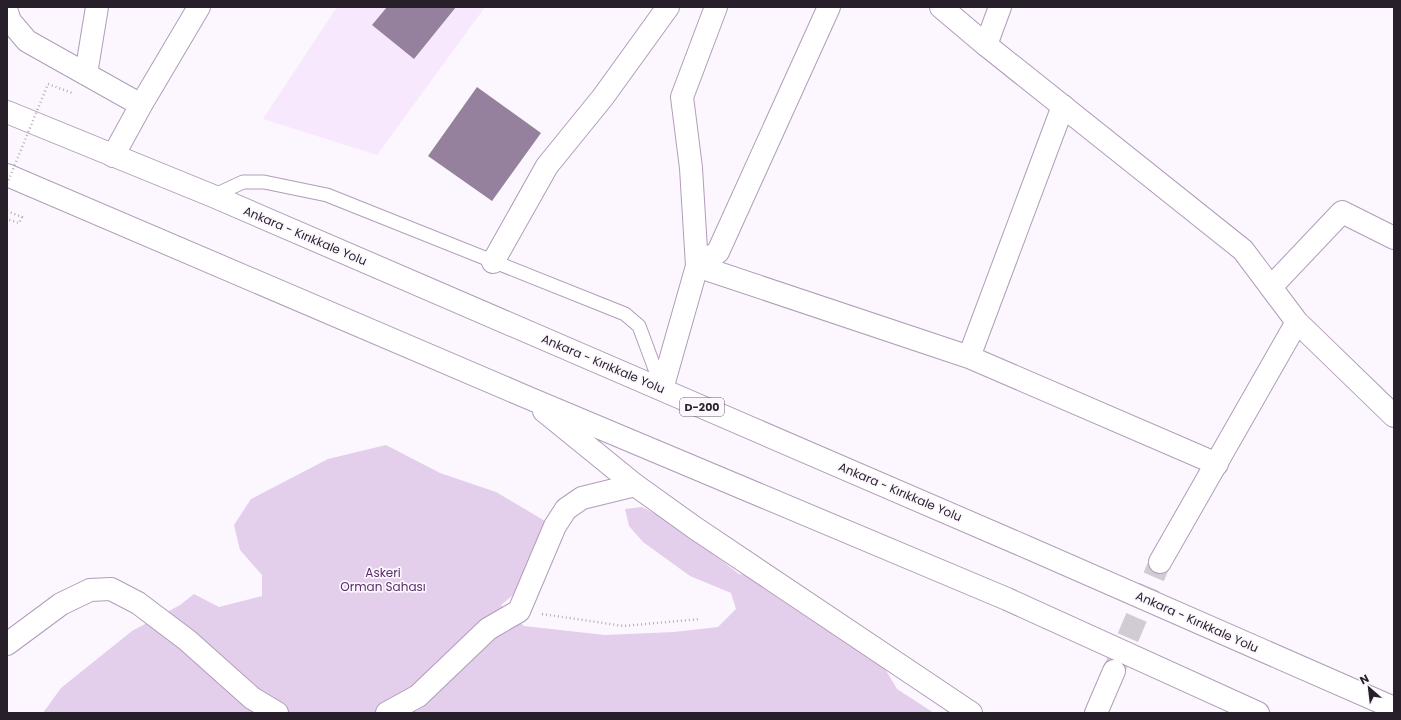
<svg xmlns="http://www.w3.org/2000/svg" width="1401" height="720" font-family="Poppins,sans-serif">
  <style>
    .built { fill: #f8e8fe }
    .green { fill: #e3ceec }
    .building { fill: #95819d }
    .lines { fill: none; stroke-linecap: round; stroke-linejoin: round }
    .tertiary-tunnel { stroke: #d1ccd4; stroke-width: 22; stroke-dasharray: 22 11; stroke-linecap: butt }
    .service-casing { stroke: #b19cb9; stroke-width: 15 }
    .minor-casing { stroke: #b19cb9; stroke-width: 24 }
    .tertiary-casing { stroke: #b19cb9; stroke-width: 24 }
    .trunk-casing { stroke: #b19cb9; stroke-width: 24 }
    .path { stroke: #b3adb6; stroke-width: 2.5; stroke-dasharray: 1 3; stroke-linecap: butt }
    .service { stroke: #fff; stroke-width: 13 }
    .minor { stroke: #fff; stroke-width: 22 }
    .tertiary { stroke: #fff; stroke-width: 22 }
    .trunk { stroke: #fff; stroke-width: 22 }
    .path-bridge { stroke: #b3adb6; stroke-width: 2.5; stroke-dasharray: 1 3; stroke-linecap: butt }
    .labels { text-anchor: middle; stroke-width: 3.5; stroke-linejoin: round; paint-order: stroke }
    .shield { fill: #fcf7fe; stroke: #67606a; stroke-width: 1 }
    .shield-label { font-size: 11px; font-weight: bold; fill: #271f2a }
    .street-label { font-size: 12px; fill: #271f2a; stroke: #fcf7fe }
    .park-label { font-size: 12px; fill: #5a2f69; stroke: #fcf7fe }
  </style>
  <rect width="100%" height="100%" fill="#fcf7fe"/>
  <path class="built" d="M337,7H485L377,155L263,119Z"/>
  <path class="green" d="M386,445L440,473L496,492L545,521L525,585L501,605L524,626L605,635L674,632L718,627L736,609L731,593L690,576L643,542L629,526L625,509L642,507L665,519L713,554L739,574L758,577L884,667L897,689L934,713H43L61,688L132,631L180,605L194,594L219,607L262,596V575L240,550L234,525L251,499L328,459Z"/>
  <path class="building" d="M387,7H456L414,59L372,25Z
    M477,87L541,133L492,201L428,156Z"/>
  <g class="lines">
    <path class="tertiary-tunnel" d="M1115,668L1160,562"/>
    <defs>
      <path id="service" d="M213,196L243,182H264L327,195L625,314L639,326L662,388"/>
      <path id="minor" d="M7,12L10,21L27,41L141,105
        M986,45L1000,7
        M86,74L97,7
        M113,156L141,105L199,7
        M493,262L547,166L603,97L668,7
        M697,266L718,252L829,7
        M697,266L691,168L682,97L716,7
        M1271,287L1342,212L1394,238
        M969,357L1063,106
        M662,389L697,266L969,357L1217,464
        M7,644L61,604L90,590L111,589L138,603L187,640L252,698L277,713
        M387,713L418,696L488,629L519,611L555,526L566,509L582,498L635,485"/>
      <path id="tertiary" d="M941,7L986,45L1243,250L1297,322L1394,416
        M1160,562L1297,322
        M1096,713L1114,671"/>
      <path id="trunk" d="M7,112L213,196L1031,549L1394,708
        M7,175L524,396L1007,599L1258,713
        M544,411L635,485L695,528L971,713"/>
    </defs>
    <use href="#service" class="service-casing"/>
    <use href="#minor" class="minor-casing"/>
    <use href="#tertiary" class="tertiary-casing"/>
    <use href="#trunk" class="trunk-casing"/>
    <path class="path" d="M48,84L72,93
      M7,211L22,217L19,223L7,219
      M542,614L624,626L700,619"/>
    <use href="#service" class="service"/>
    <use href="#minor" class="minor"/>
    <use href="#tertiary" class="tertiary"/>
    <use href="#trunk" class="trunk"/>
    <path class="path-bridge" d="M7,184L48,84"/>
  </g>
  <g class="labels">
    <rect class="shield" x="680" y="398" width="44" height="18" rx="3"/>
    <g class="shield-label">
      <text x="702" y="411">D-200</text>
    </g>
    <g class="street-label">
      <text transform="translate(305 236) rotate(23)" y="4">Ankara - Kırıkkale Yolu</text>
      <text transform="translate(603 364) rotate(23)" y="4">Ankara - Kırıkkale Yolu</text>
      <text transform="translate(900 492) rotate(23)" y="4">Ankara - Kırıkkale Yolu</text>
      <text transform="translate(1197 622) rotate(24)" y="4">Ankara - Kırıkkale Yolu</text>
    </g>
    <g class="park-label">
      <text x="383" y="577">Askeri<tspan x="383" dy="14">Orman Sahası</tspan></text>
    </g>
  </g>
  <rect width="1401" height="720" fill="none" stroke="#271f2a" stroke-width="16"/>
  <g transform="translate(1369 688) rotate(332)" stroke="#fcf7fe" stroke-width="3" paint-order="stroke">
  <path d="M0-3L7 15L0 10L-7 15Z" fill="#271f2a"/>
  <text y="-6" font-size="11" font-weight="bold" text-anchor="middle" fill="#271f2a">N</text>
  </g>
</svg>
